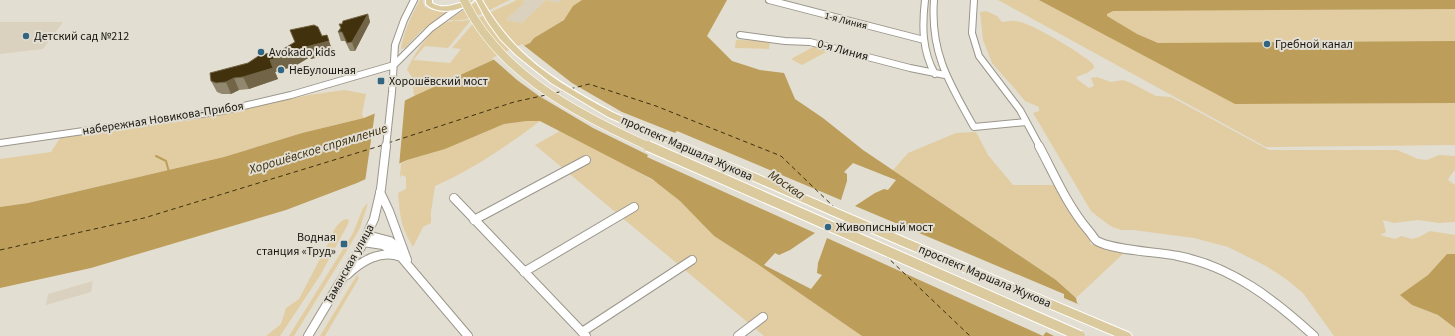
<svg xmlns="http://www.w3.org/2000/svg" width="1455" height="336" font-family="'Source Sans 3',sans-serif">
  <style>
    .built { fill: #dad1bf }
    .green { fill: #e1cda1 }
    .water { fill: #bc9d59 }
    .pier { fill: #e3ded2 }
    .lines { fill: none; stroke-linecap: round; stroke-linejoin: round }
    .stream { stroke: #bc9d59; stroke-width: 2 }
    .ferry { stroke: #3d3011; stroke-width: 1; stroke-dasharray: 4.5 3.5; stroke-linecap: butt }
    .minor-far1-casing { stroke: #9b968b; stroke-width: 8 }
    .minor-casing { stroke: #9b968b; stroke-width: 10 }
    .major-casing { stroke: #fff; stroke-width: 2 }
    .minor-far1 { stroke: #fff; stroke-width: 6 }
    .minor { stroke: #fff; stroke-width: 8 }
    .major { fill: #dcca9f; fill-rule: evenodd }
    .major-bridge-far1-casing { stroke: #fff; stroke-width: 9; stroke-linecap: butt }
    .major-bridge-casing { stroke: #fff; stroke-width: 12; stroke-linecap: butt }
    .major-bridge-far1 { stroke: #dcca9f; stroke-width: 8 }
    .major-bridge { stroke: #dcca9f; stroke-width: 10 }
    .wall { fill: #92886f }
    .shaded-wall { fill: #726547 }
    .building { fill: #41310c; stroke: #726547 }
    .poi-dot { fill: #326582; stroke: #e3ded2; stroke-width: 1.5 }
    .labels { text-anchor: middle; stroke-width: 4; stroke-linejoin: round; paint-order: stroke }
    .far-street-label { font-size: 10px; fill: #171511; stroke: #e3ded2 }
    .poi-label { font-size: 12px; fill: #171511; stroke: #e3ded2; text-anchor: start }
    .street-label { font-size: 12px; fill: #171511; stroke: #e3ded2 }
    .water-label { font-size: 13px; font-style: italic; fill: #3d3011; stroke: #e3ded2 }
  </style>
  <rect width="100%" height="100%" fill="#e3ded2"/>
  <path class="built" d="M523,0H561L559,3L546,0L522,23L506,20L524,3L525,1Z
    M0,22H63L43,49L0,54Z
    M93,281L91,292L46,305L48,294Z"/>
  <path class="green" d="M420,0H423L424,6C432,12 441,11 450,10L421,31L405,48L401,49C403,32 412,15 420,0Z
    M479,0H510C492,8 470,23 449,20Z
    M517,0H523L525,2L506,20L522,23L546,0L559,3L561,0H582L573,7L564,20L534,38L530,43L414,96L412,77L407,70C412,57 433,25 447,22C455,20 463,22 472,19L448,48L425,46L413,60L450,63L461,49L452,48L478,18Z
    M998,0H1455V145L1266,147Z
    M986,11L997,16L1002,22C1006,22 1011,20 1015,21C1030,22 1081,53 1093,64L1094,68L1087,73L1076,77L1078,80L1089,88L1094,86L1091,78L1097,77L1111,82L1123,80L1131,83L1156,96L1171,97L1269,150H1397L1418,159L1427,160L1439,155L1455,156V170L1450,176L1448,180L1455,185V222L1439,223L1418,220L1394,223L1383,220L1386,232L1380,235L1395,239L1401,236L1412,239L1419,237L1430,231L1455,235V254H1447L1428,275L1401,295L1412,305L1438,315L1455,328V336H1334L1303,293L1286,279L1266,266L1228,247L1194,238L1133,230H1122L1112,227L1097,216L1091,211L1033,113L1039,111V107L1025,101L1015,89L992,63L983,40L980,12Z
    M736,40L770,41L769,49L735,48Z
    M815,46L826,52L802,65L791,59Z
    M344,90L366,94L362,114L364,118L302,133L224,157L28,203L0,207V159L51,152L60,138L192,120L309,95Z
    M527,121H540C509,145 471,170 435,186L431,212V223L423,227L413,247C401,227 400,217 398,193L406,189V177L402,175L400,177L401,164L407,160L444,149L504,124Z
    M560,131L612,157L661,185L680,201L714,236L756,263L862,336H764L535,145Z
    M976,132L988,155L1013,185H1054L1070,213L1091,238L1090,244L1125,252L1076,298L1056,280L893,170L908,153L956,133Z
    M368,203L360,228L352,242L294,336H289L353,233L363,208Z
    M346,219L349,220L348,224L321,274L280,336H266L281,324L286,308L299,299L331,238C333,230 338,222 346,219Z
    M357,275L359,278L325,336H320Z"/>
  <path class="water" d="M582,0H727L707,36L732,61L760,70L784,73L795,99L823,118L863,150L1056,280L1076,298L1077,303L1118,336H862L756,263L714,236L680,201L652,179L540,121H527L504,124L445,149L407,160L357,183L286,210L91,268L0,288V207L28,203L224,157L302,133L364,118L400,103L414,96L530,43L534,38L564,20L573,6Z
    M1039,0H1455V9L1113,11L1107,14V16L1137,34L1158,43L1455,41V103L1235,104Z
    M1447,254H1455V328L1438,315L1412,305L1400,295L1428,275Z"/>
  <path class="pier" d="M522,44L572,83L622,112L675,133L677,131L841,200L847,181V174L844,172L853,163L896,180L888,190L884,189L875,193L855,206L1064,294V298L1085,307L1120,336H1054L1046,332L1043,336L827,238L818,263L817,273L822,275L811,289L764,265L775,253L779,255L790,250L815,233L647,157L648,155L593,128L539,96L517,80L492,58Z
    M405,99L399,167L365,182L375,112Z"/>
  <g class="lines">
    <path class="stream" d="M156,156L166,161L169,172"/>
    <path class="ferry" d="M570,89L589,84L656,106L781,156L835,208
      M555,93L563,91
      M388,143L514,102L546,95
      M852,224L865,237
      M0,250L144,218L383,145
      M885,255L970,336"/>
    <defs>
      <path id="minor-far1" d="M769,0L924,40
        M925,0C922,26 922,51 935,74
        M934,0C930,52 949,83 974,127L1026,122
        M974,0L972,33L979,56L1020,110L1040,147
        M740,35L785,41L810,42L910,68L945,75
        M0,143L222,111L291,95L394,65L431,28L464,4
        M386,147L392,92L395,45L404,20L414,0"/>
      <path id="minor" d="M1039,146C1054,174 1067,205 1088,230C1091,233 1094,239 1097,241C1111,250 1159,252 1178,256C1231,266 1275,300 1314,336
        M380,192L389,211L407,260
        M454,198L586,336
        M474,220L586,160
        M367,235L390,241L400,250
        M363,242L383,245L400,256
        M524,272L634,207
        M347,275C361,261 381,249 401,257L468,336
        M582,332L692,260
        M308,336L361,247L374,219L381,189L386,146
        M738,336L763,317"/>
      <path id="major" d="M426,0H432V3C447,12 460,0 474,0C463,11 438,16 426,4Z
        M476,0H482C514,57 558,83 614,113L910,240L1130,333L1132,336H1115L902,246L608,117L551,83L516,55L500,39L487,21Z"/>
    </defs>
    <use href="#minor-far1" class="minor-far1-casing"/>
    <use href="#minor" class="minor-casing"/>
    <use href="#major" class="major-casing"/>
    <use href="#minor-far1" class="minor-far1"/>
    <use href="#minor" class="minor"/>
    <use href="#major" class="major"/>
    <defs>
      <path id="major-bridge-far1" d="M464,0C499,74 579,115 650,147"/>
      <path id="major-bridge" d="M648,146L1080,336"/>
    </defs>
    <use href="#major-bridge-far1" class="major-bridge-far1-casing"/>
    <use href="#major-bridge" class="major-bridge-casing"/>
    <use href="#major-bridge-far1" class="major-bridge-far1"/>
    <use href="#major-bridge" class="major-bridge"/>
  </g>
  <path class="wall" d="M368,14L370,22L355,51H350L345,41H341L338,32L342,24Z
    M327,35L333,53L311,59L310,57L295,66L275,72L278,79L249,89L239,90L231,94H222L217,92L211,81L248,63L280,51L295,42Z"/>
  <path class="shaded-wall" d="M368,14L370,22L355,51L352,42Z
    M327,35L333,53L311,59L310,57L295,66L275,72L278,79L249,89L243,77L270,60L306,46Z
    M234,78L239,90L231,94L226,82Z"/>
  <path class="building" d="M368,14L352,42L347,43L342,32H338L341,28L339,24H342L343,21Z
    M314,25L318,27L322,36L327,35L329,41L306,47V46L290,54L270,60L273,68L243,77L234,78L226,82L216,83L211,81L210,73L248,63L260,55L280,51L295,42L290,30Z"/>
  <g class="poi-dot">
    <circle cx="26" cy="36" r="4"/>
    <circle cx="1267" cy="44" r="4"/>
    <circle cx="261" cy="52" r="4"/>
    <circle cx="281" cy="70" r="4"/>
    <rect x="377" y="77" width="8" height="8" rx="2"/>
    <circle cx="828" cy="227" r="4"/>
    <rect x="340" y="240" width="8" height="8" rx="2"/>
  </g>
  <g class="labels">
    <g class="far-street-label">
      <text transform="translate(846 20) rotate(14)" y="4">1-я Линия</text>
    </g>
    <g class="poi-label">
      <text x="34" y="40">Детский сад №212</text>
      <text x="1275" y="48">Гребной канал</text>
      <text x="269" y="56">Avokado kids</text>
      <text x="289" y="74">НеБулошная</text>
      <text x="389" y="85">Хорошёвский мост</text>
      <text x="836" y="231">Живописный мост</text>
      <text x="336" y="241" text-anchor="end">Водная<tspan x="336" dy="14">станция «Труд»</tspan></text>
    </g>
    <g class="street-label">
      <text transform="translate(843 50) rotate(15)" y="4">0-я Линия</text>
      <text transform="translate(163 118) rotate(-9)" y="4">набережная Новикова-Прибоя</text>
      <text transform="translate(687 148) rotate(24)" y="4">проспект Маршала Жукова</text>
      <text transform="translate(349 264) rotate(-61)" y="4">Таманская улица</text>
      <text transform="translate(985 276) rotate(23)" y="4">проспект Маршала Жукова</text>
    </g>
    <g class="water-label">
      <text transform="translate(318 148) rotate(-17)" y="5">Хорошёвское спрямление</text>
      <text transform="translate(787 184) rotate(34)" y="5">Москва</text>
    </g>
  </g>
</svg>
